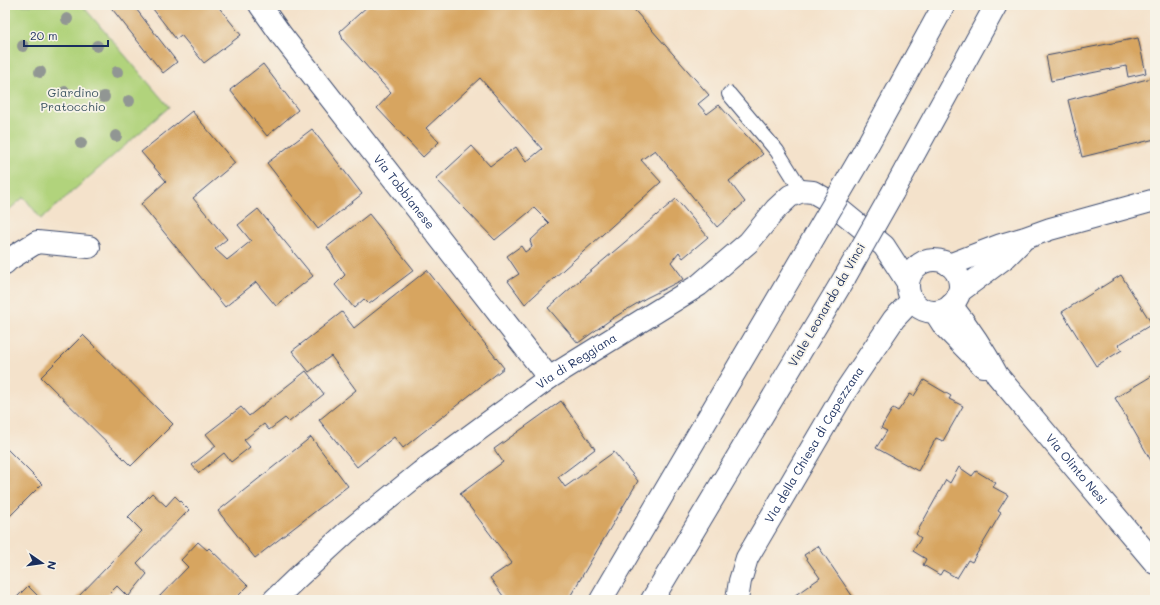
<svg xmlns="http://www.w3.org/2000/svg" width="1160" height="605" font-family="Mali,sans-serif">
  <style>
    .green { fill: #b1d37b; stroke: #66816c }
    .building { fill: #d7a560 }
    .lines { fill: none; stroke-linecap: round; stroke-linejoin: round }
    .lane-casing { stroke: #3c4a6e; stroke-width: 16 }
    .street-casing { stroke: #3c4a6e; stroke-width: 24 }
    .secondary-casing { stroke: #3c4a6e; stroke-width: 24 }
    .highway-casing { stroke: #3c4a6e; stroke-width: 24 }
    .lane { stroke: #fff; stroke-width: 14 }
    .street { stroke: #fff; stroke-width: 22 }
    .secondary { stroke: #fff; stroke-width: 22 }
    .highway { stroke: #fff; stroke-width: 22 }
    .highway-bridge-casing { stroke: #3c4a6e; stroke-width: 24; stroke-linecap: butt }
    .highway-bridge { stroke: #fff; stroke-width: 22 }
    .tree { fill: #919693 }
    .labels { text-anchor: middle; stroke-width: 3.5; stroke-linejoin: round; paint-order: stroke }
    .park-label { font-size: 12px; fill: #405865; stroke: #f7f3e8 }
    .street-label { font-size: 12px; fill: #1b2f5e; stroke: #f7f3e8 }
  </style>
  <rect width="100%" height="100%" fill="#f7f3e8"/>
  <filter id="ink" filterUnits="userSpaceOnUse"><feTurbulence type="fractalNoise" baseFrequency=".025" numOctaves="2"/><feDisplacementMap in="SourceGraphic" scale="8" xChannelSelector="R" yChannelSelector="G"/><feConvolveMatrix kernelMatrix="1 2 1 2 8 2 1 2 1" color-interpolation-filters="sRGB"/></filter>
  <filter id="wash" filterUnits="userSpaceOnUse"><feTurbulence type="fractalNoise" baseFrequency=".012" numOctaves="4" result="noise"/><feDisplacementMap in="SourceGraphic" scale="16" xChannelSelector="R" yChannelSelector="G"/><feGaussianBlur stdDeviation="0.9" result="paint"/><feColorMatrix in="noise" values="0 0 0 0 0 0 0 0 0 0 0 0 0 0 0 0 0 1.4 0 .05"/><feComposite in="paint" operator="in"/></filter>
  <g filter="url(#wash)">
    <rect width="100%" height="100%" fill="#f4e2cb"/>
    <path class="green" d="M5,5H82L169,107L41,219L24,197L5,213Z"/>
    <g id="blocks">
      <path class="building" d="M109,5H133L177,62L163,73Z
        M158,5H217L241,35L204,63L181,35L176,39L153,9Z
        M369,5H630L709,95L698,104L707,114L719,105L763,154L729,181L745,202L717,227L655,150L641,160L661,182L525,304L508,281L519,274L507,256L521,246L525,252L532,247L530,241L549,223L534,208L495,240L436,179L472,146L490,166L516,147L526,162L542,149L480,78L426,128L439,142L423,157L377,108L391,93L343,40L340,31Z
        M1138,38L1146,73L1128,77L1126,66L1051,81L1046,56Z
        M263,64L298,110L267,136L230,90Z
        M1155,77V139L1082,157L1068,100Z
        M192,111L235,163L193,198L227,239L215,249L227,260L251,241L238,225L258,209L313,276L276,306L256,282L225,307L141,204L166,181L141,152Z
        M312,129L362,194L318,229L267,163Z
        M676,199L708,237L683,258L679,252L671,262L684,279L646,298L613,318L578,343L548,308L580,280Z
        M369,214L414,270L369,304L364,299L354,308L335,285L345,275L327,247Z
        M427,270L504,368L403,448L394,437L357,467L319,420L356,390L331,356L309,372L292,351L342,312L354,328Z
        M1121,275L1152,324L1118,345L1122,350L1096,366L1062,312Z
        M83,335L173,424L131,466L41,377Z
        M306,371L324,394L289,422L285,418L269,430L264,424L244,440L250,447L231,462L224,453L199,473L192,465L216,446L206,434L241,407L249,416Z
        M1155,374V463L1153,464L1115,398Z
        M924,380L951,396L949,399L963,406L943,441L936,438L918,471L876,448L887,431L881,428L893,408L898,411L910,394L914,396Z
        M561,401L595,449L558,477L565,487L614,452L638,481L568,600H506L490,578L512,563L460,494L503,462L494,449Z
        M311,437L348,486L255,558L218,511Z
        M5,447L42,484L8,518L5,515Z
        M959,467L972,476L976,471L996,483L993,487L1008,495L998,511L1001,513L972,562L968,560L957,578L943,570L940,575L923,565L926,559L913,551L921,538L916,534L946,480L950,483Z
        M152,493L166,506L175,496L189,510L137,563L147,574L128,597L117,586L103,600H75L142,531L128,517Z
        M198,542L207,550L209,548L248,586L234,600H156L188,567L181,560Z
        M818,546L855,600H788L820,578L804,555Z
        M28,586L42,600H14Z"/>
    </g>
  </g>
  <g filter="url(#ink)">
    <use href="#blocks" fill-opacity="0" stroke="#3c4a6e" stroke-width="1"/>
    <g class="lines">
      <defs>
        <path id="lane" d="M729,94L777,151L802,191"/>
        <g id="street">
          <path id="s1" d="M260,5L282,36L549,378"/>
          <path d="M5,263L8,260L37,242L89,247"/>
          <path id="s2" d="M737,600L740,581L747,558L844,393L894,319L912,300"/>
        </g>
        <g id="secondary">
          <circle cx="934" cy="286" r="26"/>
          <path d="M949,265L1001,245L1025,238L1050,229L1155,200"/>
          <path d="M959,292L1006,257L1021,242"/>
          <path id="s3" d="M951,305C970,329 983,348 997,375L1155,563"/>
          <path d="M935,312L944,326L983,366"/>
          <path id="s4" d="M274,600L298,577L347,532L421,472L549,378L699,285L749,242L776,209L790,196L802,191L813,192L829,201L884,246L908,283"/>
        </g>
        <path id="highway" d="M862,155L944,5
          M893,192L996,5
          M601,600L806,251
          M652,600L845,277"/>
      </defs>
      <use href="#lane" class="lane-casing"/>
      <use href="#street" class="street-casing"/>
      <use href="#secondary" class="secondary-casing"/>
      <use href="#highway" class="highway-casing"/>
      <use href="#lane" class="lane"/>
      <use href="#street" class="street"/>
      <use href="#secondary" class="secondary"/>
      <use href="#highway" class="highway"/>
      <defs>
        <path id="highway-bridge" d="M806,251L862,155
          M845,277L893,192"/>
      </defs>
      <use href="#highway-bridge" class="highway-bridge-casing"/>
      <use href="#highway-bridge" class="highway-bridge"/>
    </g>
    <g class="tree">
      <circle cx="67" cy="19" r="6"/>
      <circle cx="23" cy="46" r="6"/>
      <circle cx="97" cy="46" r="6"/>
      <circle cx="40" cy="72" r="6"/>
      <circle cx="117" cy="72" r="6"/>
      <circle cx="65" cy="92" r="6"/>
      <circle cx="104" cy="97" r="6"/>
      <circle cx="129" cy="101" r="6"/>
      <circle cx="116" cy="136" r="6"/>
      <circle cx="81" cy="143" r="6"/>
    </g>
  </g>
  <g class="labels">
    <g class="park-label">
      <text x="73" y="97">Giardino<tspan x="73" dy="14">Pratocchio</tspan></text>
    </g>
    <g class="street-label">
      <text dy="4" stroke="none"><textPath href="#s1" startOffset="236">Via Tobbianese</textPath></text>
      <text transform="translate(827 305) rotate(-60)" y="4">Viale Leonardo da Vinci</text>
      <text dy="4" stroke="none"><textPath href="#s4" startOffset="386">Via di Reggiana</textPath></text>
      <text dy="4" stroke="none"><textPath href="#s2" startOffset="175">Via della Chiesa di Capezzana</textPath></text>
      <text dy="4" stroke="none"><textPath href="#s3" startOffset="207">Via Olinto Nesi</textPath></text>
    </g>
  </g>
  <rect width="1160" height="605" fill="none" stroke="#f7f3e8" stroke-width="20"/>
  <g transform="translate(42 563) rotate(103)" stroke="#f7f3e8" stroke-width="3" paint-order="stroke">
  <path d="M0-3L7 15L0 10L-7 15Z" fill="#1b2f5e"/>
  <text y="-6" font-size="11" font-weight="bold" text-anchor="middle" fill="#1b2f5e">N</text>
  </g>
  <path d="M24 40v6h84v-6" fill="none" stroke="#1b2f5e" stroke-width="2"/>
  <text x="30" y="40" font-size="12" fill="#1b2f5e" stroke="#f7f3e8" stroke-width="3" paint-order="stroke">20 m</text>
</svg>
